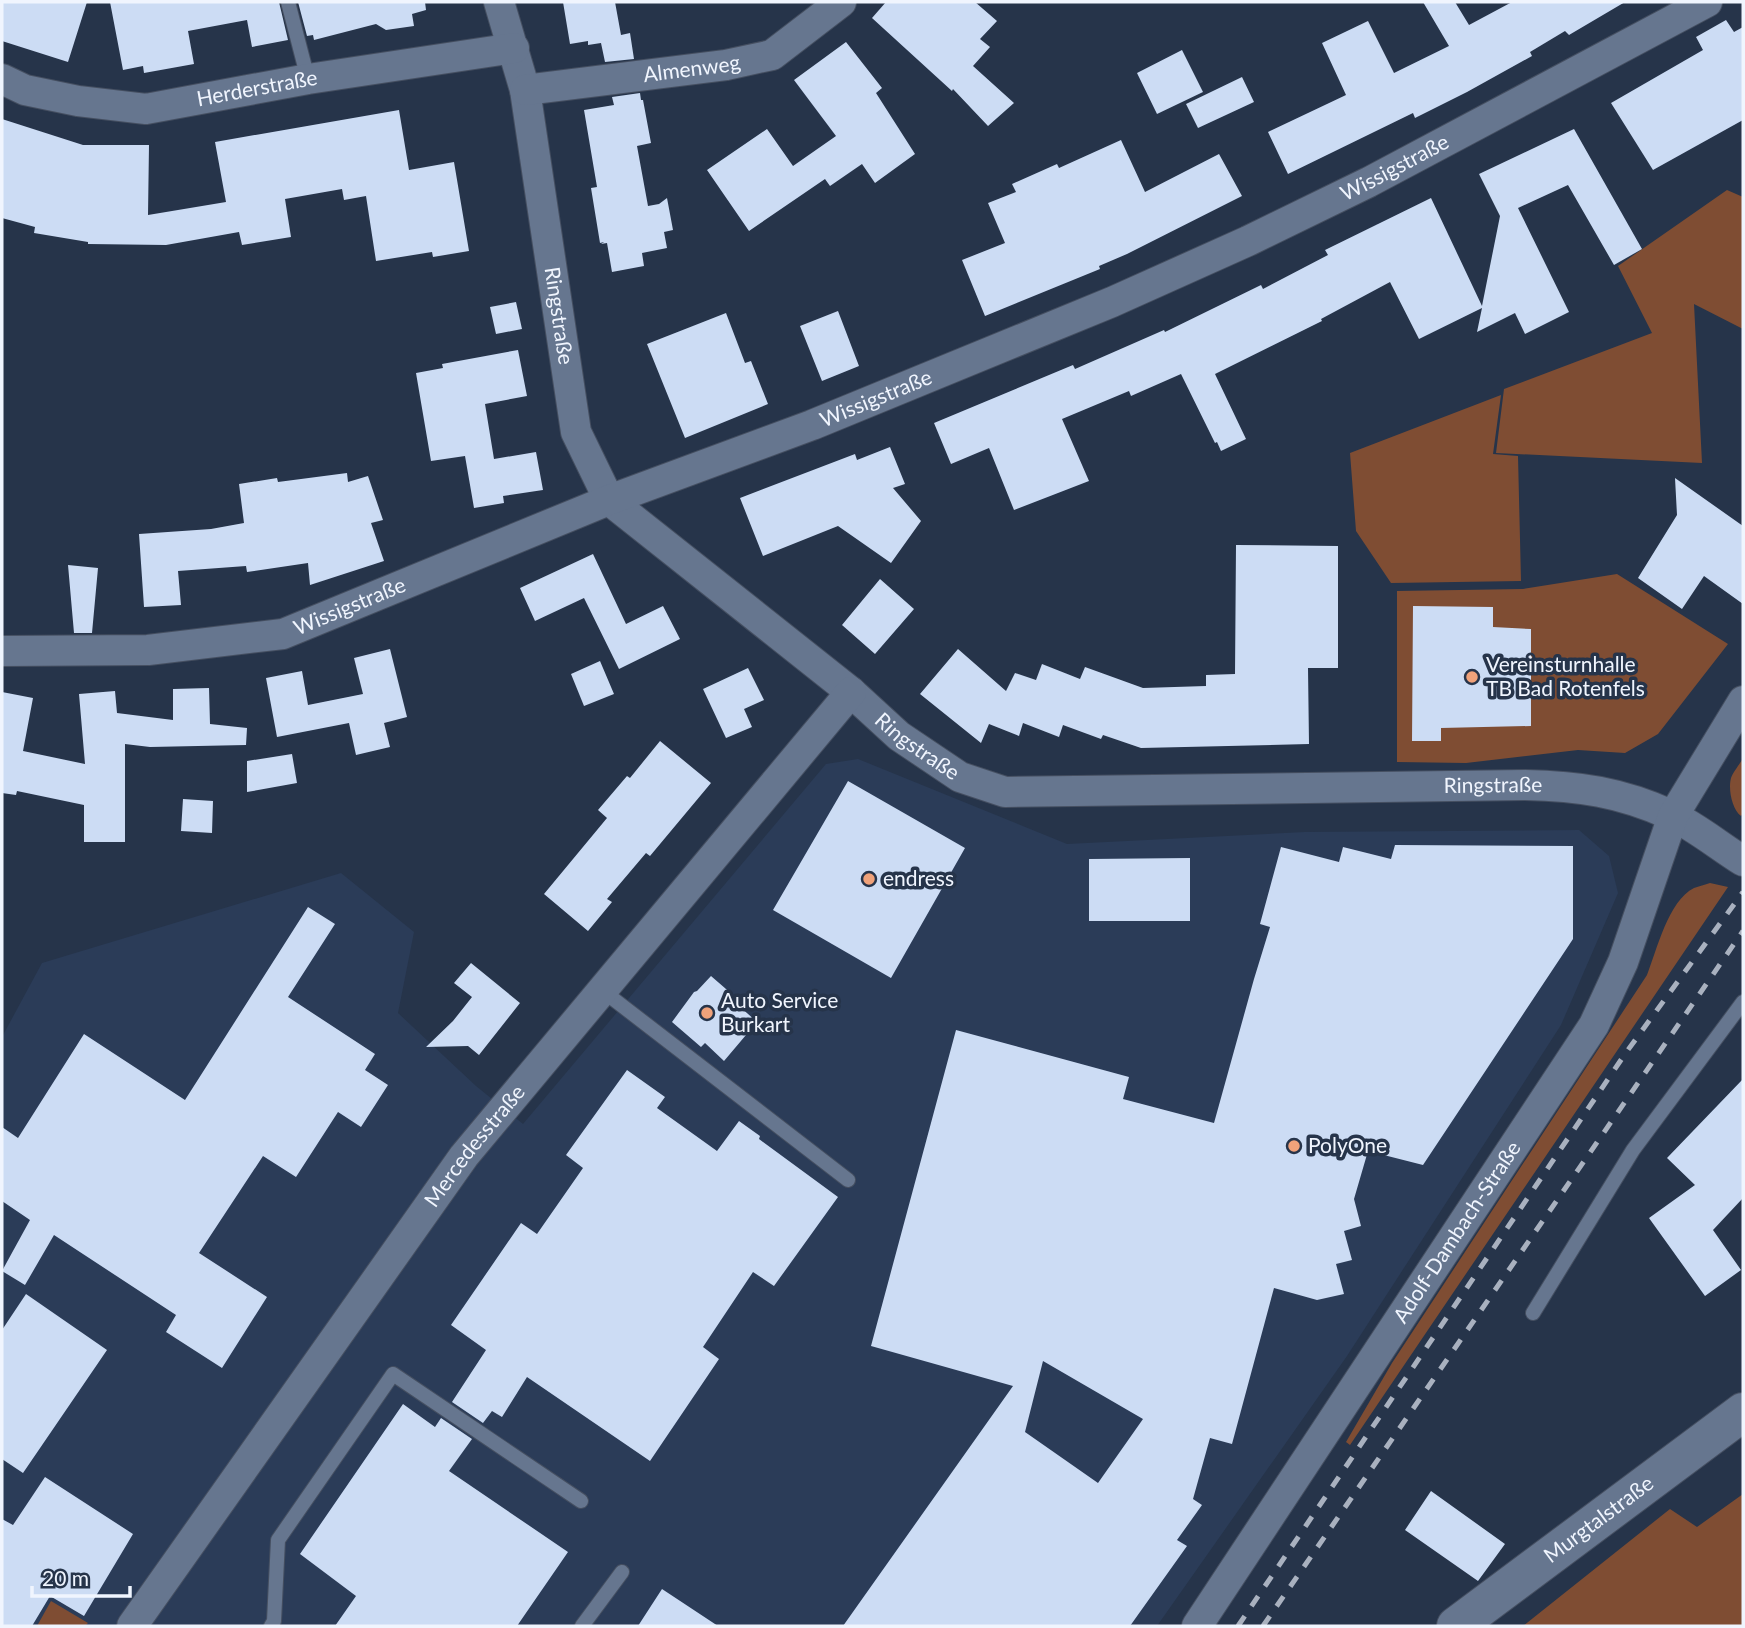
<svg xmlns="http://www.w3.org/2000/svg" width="1745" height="1628" font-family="Lato,sans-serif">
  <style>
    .built { fill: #2b3c58 }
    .green { fill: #7f4d33 }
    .building { fill: #ccdcf4; fill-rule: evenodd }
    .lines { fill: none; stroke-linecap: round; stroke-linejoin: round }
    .lane-casing { stroke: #454f61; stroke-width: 16 }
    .street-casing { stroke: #454f61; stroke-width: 32 }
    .secondary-casing { stroke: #454f61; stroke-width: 40 }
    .lane { stroke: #66768f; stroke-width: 14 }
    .street { stroke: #66768f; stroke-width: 30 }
    .secondary { stroke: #66768f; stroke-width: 38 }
    .rail { stroke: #a9b1bf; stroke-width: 5; stroke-dasharray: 12 12; stroke-linecap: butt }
    .poi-dot { fill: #f0a27a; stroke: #26344a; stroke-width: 2.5 }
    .labels { text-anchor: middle; stroke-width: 7; stroke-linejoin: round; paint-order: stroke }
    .street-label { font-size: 21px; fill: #f0f5fe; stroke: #26344a }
    .poi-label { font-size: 21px; fill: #f0f5fe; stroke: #26344a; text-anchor: start }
  </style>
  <rect width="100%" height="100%" fill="#26344a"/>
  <path class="built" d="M858,759L1067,844L1305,832L1579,830L1609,856L1618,893L1561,1025L1347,1356L1157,1626H2V1037L42,963L341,873L414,932L398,1013L476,1086L523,1124L826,764Z"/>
  <path class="green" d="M1727,190L1743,197V329L1694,304L1702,463L1496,453L1504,389L1652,333L1618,266Z
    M1501,395L1493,454L1518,456L1521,581L1391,583L1356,531L1350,453Z
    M1617,574L1728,644L1658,734L1625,753L1578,750L1466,763L1397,762V591L1523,589Z
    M1743,758V813L1741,816C1732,809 1728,789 1731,778C1733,772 1740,764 1743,758Z
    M1710,883L1728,887L1350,1445L1346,1442L1392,1363L1647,975C1657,950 1668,901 1694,888C1699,886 1705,885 1710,883Z
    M1743,1494V1626H1523L1670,1509L1697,1527Z
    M51,1601L88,1623L85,1626H37Z"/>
  <path class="building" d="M2,2H87L68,62L2,41Z
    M110,2H279L288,40L252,47L247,20L188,31L194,64L144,73L143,66L123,70Z
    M298,2H425L426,10L412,14L414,26L386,30L376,24L314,40L313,35L307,36Z
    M563,2H615L621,35L630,33L634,59L605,62L601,43L588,45V41L570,44Z
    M886,2H975L997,21L980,39L990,47L973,66L1014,103L988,126L953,89L952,91L872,18Z
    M1423,2H1455L1469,25L1512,2H1625L1569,35L1565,31L1530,52L1532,56L1467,92L1415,118L1413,113L1288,174L1268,132L1346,95L1322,43L1368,21L1394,73L1449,46Z
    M1726,20L1734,32L1743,27V120L1653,170L1611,103L1703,50L1696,37Z
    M846,42L882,88L876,93L915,154L875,183L862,164L830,186L825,179L749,231L707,170L767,129L793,166L836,136L794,80Z
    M1182,50L1203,92L1157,114L1137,73Z
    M1242,77L1254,102L1198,128L1186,104Z
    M640,93L641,100H643L651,143L637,146L648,206L659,204L667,198L673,230L664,232L667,248L642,253L644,266L612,272L607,243L601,244L604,242L600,243L591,188L597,187L584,110L614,105L612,97Z
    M399,110L409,170L454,162L469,251L433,257L432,252L376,261L366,196L344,200L342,189L285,199L291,237L242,245L239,232L166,245L88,244V242L34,233L35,227L2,218V119L83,145H149L148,215L226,202L215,142Z
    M1574,129L1642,249L1614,265L1568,185L1518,208L1569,312L1525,334L1515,313L1477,332L1482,308L1419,339L1390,282L1321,319L1322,321L1215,374L1246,439L1221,451L1217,442L1215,443L1181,374L1131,396L1129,391L1062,419L1089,481L1014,510L989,448L951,464L934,423L1073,365L1075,369L1164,330L1165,332L1261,285L1263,289L1328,255L1325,250L1431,198L1482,306L1500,216L1479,174Z
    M1121,140L1145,192L1219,154L1242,196L1127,254L1099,266L1100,269L985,316L962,260L1005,243L988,203L1016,192L1012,184L1057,164L1059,168Z
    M516,302L522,329L496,334L490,307Z
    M838,311L859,366L822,381L800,326Z
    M726,313L745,363L751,361L768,404L685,438L647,344Z
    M518,350L527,396L485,404L494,459L536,452L543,490L503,496L504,503L474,508L465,456L431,461L416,373L443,368L442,364Z
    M890,447L905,484L893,488L921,521L891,563L838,526L763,556L740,498L855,454L857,460Z
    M347,473L348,482L368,476L383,520L371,523L384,561L310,585L308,563L247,572L246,566L178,571L181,605L144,607L139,534L211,529L244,523L239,484L277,478L278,482Z
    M1675,478L1743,526V604L1704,576L1682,609L1638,578L1677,515Z
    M1236,545L1338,546V668H1308L1309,744L1141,748L1103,735L1101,739L1063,725L1059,737L1023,723L1019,736L989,724L981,743L920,694L958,649L1006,691L1015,673L1036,680L1042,664L1080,679L1085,667L1143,688L1206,686V675L1235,674Z
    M593,554L626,624L663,606L680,639L619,669L584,598L535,621L520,588Z
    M68,565L98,568L92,633H74Z
    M880,579L914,609L875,654L842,625Z
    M1413,606L1493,607V627L1531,629V726L1441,728V741H1412Z
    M390,649L407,717L384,723L390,747L356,755L349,723L277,737L266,678L302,671L308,705L363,694L354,658Z
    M600,661L614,694L584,706L571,674Z
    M748,668L764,700L744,709L752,727L726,738L703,689Z
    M209,688L210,724L247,728L246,745L150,747L125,744V842H84V805L17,791L16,795L2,793V692L33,698L23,751L85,764L79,694L115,691L117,713L173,720V689Z
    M660,741L711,783L650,856L646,853L607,899L612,902L588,931L544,894L607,818L598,810L627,776L630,778Z
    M292,754L297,783L247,792V761Z
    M848,781L965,848L891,978L773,910Z
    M183,799L213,801L212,833L181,831Z
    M1395,845L1573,846V939L1423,1165L1368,1151L1354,1199L1361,1226L1344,1231L1352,1260L1336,1264L1344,1294L1317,1300L1274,1288L1232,1444L1210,1438L1193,1499L1202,1505L1177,1540L1187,1546L1130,1626H843L1013,1386L871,1346L956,1030L1129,1077L1123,1099L1214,1123L1254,979L1270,927L1260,924L1281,847L1339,862L1343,847L1391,859ZM1043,1361L1143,1419L1098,1483L1025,1432Z
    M1190,858V921H1089V859Z
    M308,907L335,924L288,997L375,1054L365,1070L388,1085L361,1127L338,1112L296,1177L263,1156L199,1253L267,1297L222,1368L166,1332L176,1315L54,1235L25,1285L2,1271L30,1220L2,1201V1127L18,1138L84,1034L185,1100Z
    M471,963L520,1003L479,1055L468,1046L426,1047L453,1021L472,997L454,983Z
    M711,976L741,1002L738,1005L757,1022L724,1061L705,1043L701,1047L672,1022L694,992L697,991Z
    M627,1070L665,1097L657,1108L717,1151L739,1121L760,1136L759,1139L838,1197L774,1286L753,1272L703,1347L719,1359L650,1461L527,1377L502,1417L492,1411L483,1423L452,1402L486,1350L451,1325L521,1223L537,1234L583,1168L566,1155Z
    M1743,1079V1198L1713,1230L1741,1270L1705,1296L1649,1218L1695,1185L1667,1158Z
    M26,1294L107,1350L23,1473L2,1459V1330Z
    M403,1404L435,1427L441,1418L472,1439L449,1471L568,1552L517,1626H335L356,1596L300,1554Z
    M45,1477L133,1534L84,1616L50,1596L32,1626H2V1519L13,1525Z
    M1431,1491L1505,1544L1478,1581L1405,1530Z
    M662,1589L718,1626H638Z"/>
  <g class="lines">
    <defs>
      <path id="lane" d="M288,2L308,79
        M603,991L848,1180
        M1533,1313L1633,1150L1743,1002
        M271,1626L274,1621L278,1540L393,1374L581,1501
        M582,1626L622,1572"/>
      <g id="street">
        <path id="s1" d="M499,2L525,90L576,432L609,500L851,692L899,736L960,777L1005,792L1525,785C1578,786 1621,792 1671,815C1696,827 1719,846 1743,861"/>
        <path id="s2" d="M2,79L25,90L78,101L146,109L308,79L514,48"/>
        <path id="s3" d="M525,90L726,65L772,55L841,2"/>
        <path id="s4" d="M2,651L148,650L283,634L609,500L812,425L1112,302L1248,241L1369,182L1707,2"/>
        <path id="s5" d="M132,1626L464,1156L851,692"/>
        <path id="s6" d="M1197,1626L1594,1025L1623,962L1673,816L1743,701"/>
      </g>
      <g id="secondary">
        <path id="s7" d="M1456,1626L1743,1412"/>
      </g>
    </defs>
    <use href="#lane" class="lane-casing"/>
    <use href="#street" class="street-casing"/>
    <use href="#secondary" class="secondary-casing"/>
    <use href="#lane" class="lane"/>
    <use href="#street" class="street"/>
    <use href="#secondary" class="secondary"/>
    <path class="rail" d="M1238,1626L1625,1054L1743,892
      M1263,1626L1743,931"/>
  </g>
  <g class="poi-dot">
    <circle cx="1472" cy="677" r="7"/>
    <circle cx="869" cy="879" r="7"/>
    <circle cx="707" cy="1013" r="7"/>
    <circle cx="1294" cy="1146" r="7"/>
  </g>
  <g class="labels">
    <g class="street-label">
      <text dy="7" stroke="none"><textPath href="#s3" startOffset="168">Almenweg</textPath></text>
      <text dy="7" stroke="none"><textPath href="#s2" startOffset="261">Herderstraße</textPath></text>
      <text dy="7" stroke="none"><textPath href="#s4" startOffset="1488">Wissigstraße</textPath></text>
      <text dy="7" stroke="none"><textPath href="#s1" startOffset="320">Ringstraße</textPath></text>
      <text dy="7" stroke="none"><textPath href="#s4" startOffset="920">Wissigstraße</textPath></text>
      <text dy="7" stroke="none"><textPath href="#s4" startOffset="354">Wissigstraße</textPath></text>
      <text dy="7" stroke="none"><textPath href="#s1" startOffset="908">Ringstraße</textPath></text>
      <text dy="7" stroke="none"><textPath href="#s1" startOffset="1496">Ringstraße</textPath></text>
      <text dy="7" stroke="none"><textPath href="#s5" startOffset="590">Mercedesstraße</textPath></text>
      <text dy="7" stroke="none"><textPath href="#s6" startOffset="472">Adolf-Dambach-Straße</textPath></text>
      <text dy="7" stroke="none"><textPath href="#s7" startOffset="178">Murgtalstraße</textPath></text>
    </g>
    <g class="poi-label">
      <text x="1486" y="672">Vereinsturnhalle<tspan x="1486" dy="24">TB Bad Rotenfels</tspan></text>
      <text x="883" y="886">endress</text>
      <text x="721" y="1008">Auto Service<tspan x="721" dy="24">Burkart</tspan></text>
      <text x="1308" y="1153">PolyOne</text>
    </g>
  </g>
  <rect width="1745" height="1628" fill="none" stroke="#f0f5fe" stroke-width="7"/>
  <path d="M32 1586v10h98v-10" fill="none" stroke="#f0f5fe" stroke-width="3.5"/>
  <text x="42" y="1586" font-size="21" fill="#f0f5fe" stroke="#26344a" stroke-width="5" paint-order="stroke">20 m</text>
</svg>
